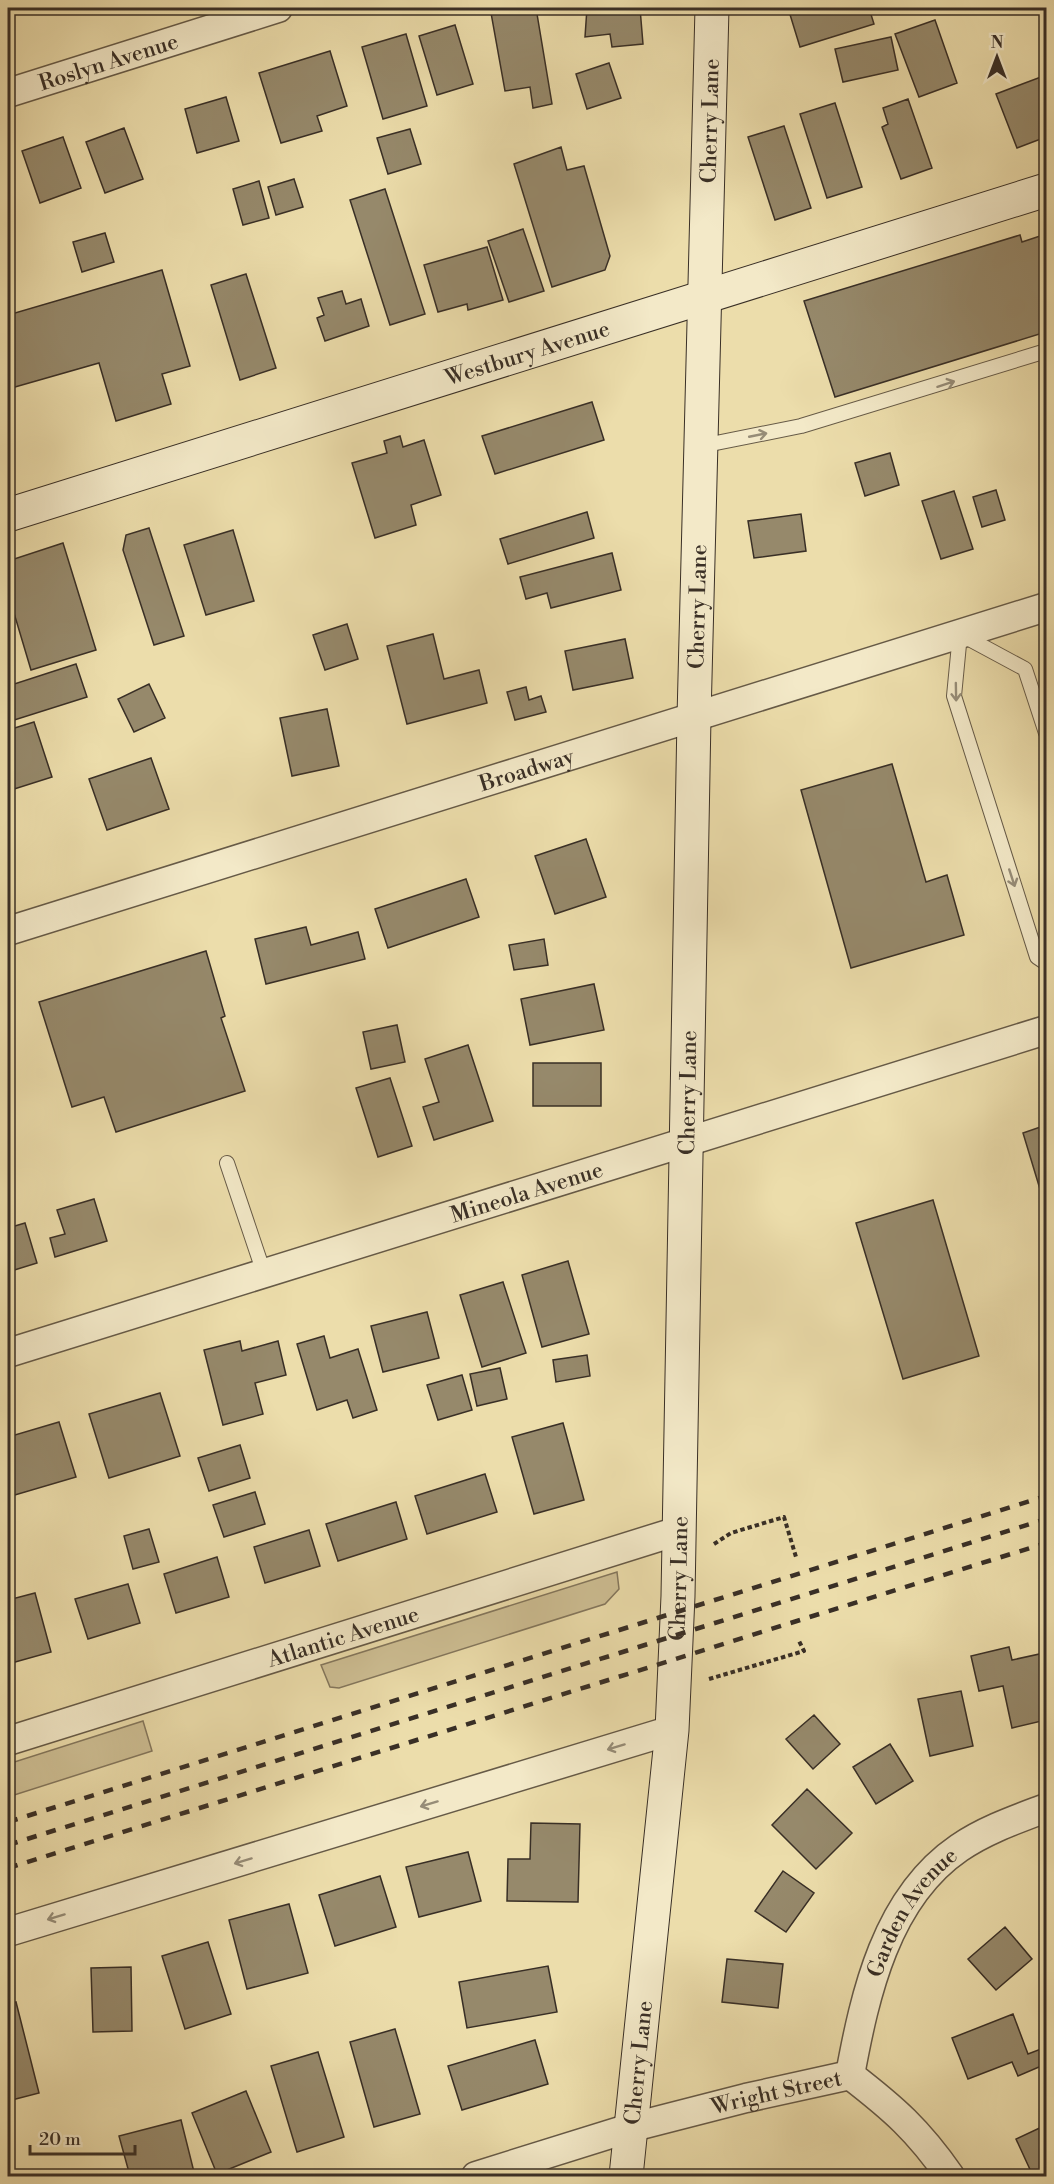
<svg xmlns="http://www.w3.org/2000/svg" width="1054" height="2184" font-family="'Libre Bodoni',serif">
  <style>
    .green { fill: #cebf94; stroke: #84775d; stroke-width: 1.5 }
    .building { fill: #96896b; stroke: #392f26; stroke-width: 1.5 }
    .lines { fill: none; stroke-linecap: round; stroke-linejoin: round }
    .lane-casing { stroke: #665a47; stroke-width: 16 }
    .street-casing { stroke: #665a47; stroke-width: 31 }
    .secondary-casing { stroke: #392f26; stroke-width: 35 }
    .path { stroke: #392f26; stroke-width: 4; stroke-dasharray: 4.5 3; stroke-linecap: butt }
    .lane { stroke: #f3e9c8; stroke-width: 14 }
    .street { stroke: #f3e9c8; stroke-width: 28 }
    .secondary { stroke: #f3e9c8; stroke-width: 33 }
    .rail { stroke: #392f26; stroke-width: 4.5; stroke-dasharray: 10 10; stroke-linecap: butt }
    .oneway { stroke: #968c77 }
    .labels { text-anchor: middle; stroke-width: 5; stroke-linejoin: round; paint-order: stroke }
    .street-label { font-size: 22px; fill: #392f26; stroke: #f3e9c8 }
  </style>
  <rect width="100%" height="100%" fill="#ecddab"/>
  <filter id="stains"><feTurbulence type="fractalNoise" baseFrequency=".00333" numOctaves="4"/><feColorMatrix values="0 0 0 0 .2 0 0 0 0 .09 0 0 0 0 .02 0 0 0 .5 -.17"/></filter>
  <radialGradient id="worn" r=".72"><stop offset=".6" stop-color="#630" stop-opacity="0"/><stop offset="1" stop-color="#630" stop-opacity=".3"/></radialGradient>
  <path class="green" d="M617,1572L619,1589L605,1604L339,1688L330,1687L321,1665Z
    M143,1721L152,1751L8,1797V1764Z"/>
  <path class="building" d="M525,8H536L552,104L533,108L530,87L505,91L491,13Z
    M587,8H640L643,44L612,47L610,34L585,37Z
    M788,8H869L874,24L800,47Z
    M935,20L957,83L919,97L895,34Z
    M455,25L473,84L437,95L419,36Z
    M406,34L427,106L383,119L362,47Z
    M891,37L898,70L843,82L835,49Z
    M330,51L347,106L317,116L322,131L281,143L259,73Z
    M609,63L621,98L587,109L576,74Z
    M1046,75V137L1017,148L996,94Z
    M226,97L239,141L197,153L185,109Z
    M908,99L932,168L901,179L882,127L888,124L883,108Z
    M835,103L862,187L827,198L800,114Z
    M784,126L811,208L775,220L748,137Z
    M124,128L143,179L105,193L86,142Z
    M410,129L421,164L388,174L377,138Z
    M63,137L81,188L40,203L22,151Z
    M561,147L567,170L584,166L610,256L605,270L552,287L514,164Z
    M294,179L303,207L276,215L268,187Z
    M259,181L269,218L243,225L233,189Z
    M385,189L425,314L390,325L350,200Z
    M523,229L544,291L509,302L488,241Z
    M105,233L114,262L82,272L73,242Z
    M1046,234V295L1041,297L1046,317V332L835,397L804,301L1020,235L1022,242Z
    M487,247L503,300L468,310L467,304L438,312L424,265Z
    M162,270L190,366L162,374L171,404L116,421L99,363L8,389V315Z
    M246,274L276,368L240,380L211,285Z
    M342,291L346,304L361,299L369,326L325,341L317,318L324,315L318,298Z
    M592,402L604,440L495,474L482,436Z
    M400,436L403,447L424,440L441,495L411,505L416,525L375,538L352,463L387,453L384,441Z
    M890,453L899,485L865,496L855,463Z
    M996,490L1005,520L982,527L973,497Z
    M954,491L973,549L941,559L922,501Z
    M587,512L594,538L508,564L500,539Z
    M801,514L806,551L754,558L748,521Z
    M149,528L184,636L154,645L123,550L126,535Z
    M233,530L254,601L206,615L184,545Z
    M63,543L96,650L31,670L8,593V561Z
    M612,553L621,590L551,608L547,593L526,599L520,577Z
    M347,624L358,659L325,670L313,635Z
    M433,634L444,679L479,670L487,703L407,724L387,646Z
    M625,639L633,678L573,690L565,651Z
    M76,664L87,697L8,722V686Z
    M149,684L165,718L134,732L118,699Z
    M526,687L529,700L541,696L546,712L515,720L507,692Z
    M327,709L339,766L292,776L280,718Z
    M34,722L52,777L8,791V730Z
    M151,758L169,809L107,830L89,779Z
    M892,764L926,882L947,875L964,935L851,968L801,790Z
    M586,839L606,897L555,914L535,856Z
    M466,879L479,917L388,948L375,909Z
    M306,927L311,945L358,932L365,959L266,984L255,939Z
    M544,939L548,965L514,970L509,945Z
    M206,951L225,1016L221,1018L245,1091L116,1132L104,1097L72,1107L39,1002Z
    M594,984L604,1030L530,1045L521,999Z
    M397,1025L405,1062L371,1069L363,1032Z
    M468,1045L493,1121L434,1140L423,1107L439,1102L425,1059Z
    M533,1063H601V1106H533Z
    M390,1078L412,1146L378,1157L356,1088Z
    M1046,1125V1209L1023,1133Z
    M94,1199L107,1241L55,1257L50,1238L65,1234L57,1210Z
    M933,1200L979,1356L903,1379L856,1223Z
    M25,1223L37,1263L8,1272V1228Z
    M568,1261L589,1334L542,1347L522,1275Z
    M503,1282L526,1353L482,1367L460,1295Z
    M427,1312L439,1358L383,1372L371,1326Z
    M324,1336L330,1358L358,1349L377,1410L353,1418L347,1400L317,1410L297,1344Z
    M240,1341L242,1351L278,1341L286,1375L255,1383L263,1414L223,1425L204,1350Z
    M587,1355L590,1376L556,1382L553,1360Z
    M500,1368L507,1399L477,1406L470,1374Z
    M462,1375L472,1410L438,1420L427,1385Z
    M160,1393L180,1456L109,1478L89,1414Z
    M59,1422L76,1477L8,1497V1437Z
    M563,1423L584,1500L534,1514L512,1437Z
    M240,1445L250,1478L209,1491L198,1458Z
    M485,1474L497,1512L427,1534L415,1496Z
    M255,1492L265,1524L224,1537L213,1505Z
    M396,1502L407,1539L338,1561L326,1524Z
    M149,1529L159,1562L133,1569L124,1536Z
    M309,1530L320,1566L265,1583L254,1547Z
    M217,1557L229,1597L176,1613L164,1574Z
    M128,1584L140,1623L88,1639L75,1599Z
    M35,1593L51,1652L8,1664V1600Z
    M1009,1647L1012,1660L1044,1653L1046,1720L1012,1728L1003,1686L979,1691L971,1656Z
    M961,1691L973,1746L930,1756L918,1699Z
    M814,1715L840,1744L813,1769L786,1739Z
    M890,1744L913,1781L876,1804L853,1767Z
    M807,1789L852,1833L816,1869L772,1825Z
    M531,1823L580,1824L578,1902L507,1901L508,1859H530Z
    M468,1852L481,1901L419,1917L406,1867Z
    M783,1871L814,1893L786,1932L755,1911Z
    M380,1876L396,1927L335,1946L319,1895Z
    M289,1904L308,1973L247,1989L229,1920Z
    M1005,1927L1032,1959L996,1990L968,1959Z
    M208,1942L231,2014L185,2029L162,1956Z
    M727,1959L783,1964L778,2008L722,2002Z
    M548,1966L557,2012L467,2028L459,1982Z
    M131,1967L132,2031L93,2032L91,1968Z
    M16,2002L39,2093L8,2101V2004Z
    M1013,2014L1028,2054L1046,2047V2064L1018,2076L1012,2062L968,2079L952,2038Z
    M395,2029L420,2114L374,2127L350,2042Z
    M535,2040L548,2084L462,2110L448,2066Z
    M318,2052L344,2137L297,2152L271,2066Z
    M246,2091L271,2152L217,2174L192,2113Z
    M181,2120L195,2176H130L119,2136Z
    M1046,2125V2175L1033,2176L1016,2139Z"/>
  <g class="lines">
    <defs>
      <path id="lane" d="M701,446L801,426L1046,351
        M1046,733L1025,669L960,634L954,696L1037,957L1046,963
        M227,1163L264,1273"/>
      <g id="street">
        <path id="s1" d="M8,93L278,8"/>
        <path id="s2" d="M8,931L1046,607"/>
        <path id="s3" d="M8,1353L1046,1030"/>
        <path id="s4" d="M8,1741L678,1531"/>
        <path d="M8,1932L672,1730"/>
        <path id="s5" d="M850,2075C865,1994 886,1898 959,1848C985,1830 1017,1819 1046,1808"/>
        <path id="s6" d="M476,2176L633,2127L746,2098L850,2075C894,2109 918,2130 950,2176"/>
      </g>
      <g id="secondary">
        <path id="s7" d="M8,515L1046,190"/>
        <path id="s8" d="M626,2176L672,1730L678,1596L694,717L712,8"/>
      </g>
    </defs>
    <use href="#lane" class="lane-casing"/>
    <use href="#street" class="street-casing"/>
    <use href="#secondary" class="secondary-casing"/>
    <path class="path" d="M714,1544L731,1533L784,1517L796,1557
      M709,1679L804,1651L799,1641"/>
    <use href="#lane" class="lane"/>
    <use href="#street" class="street"/>
    <use href="#secondary" class="secondary"/>
    <path class="rail" d="M8,1822L1046,1496
      M8,1845L1046,1519
      M8,1868L1046,1543"/>
  </g>
  <defs><path id="oneway-shaft" d="M-6 0H5M1.5-3L5.5 0L1.5 3" fill="none" stroke-width="1.6" stroke-linecap="round" stroke-linejoin="round" transform="scale(1.5)"/></defs>
  <g class="oneway">
    <use href="#oneway-shaft" transform="translate(946 384) rotate(-18)"/>
    <use href="#oneway-shaft" transform="translate(758 435) rotate(-11)"/>
    <use href="#oneway-shaft" transform="translate(956 692) rotate(89)"/>
    <use href="#oneway-shaft" transform="translate(1012 878) rotate(72)"/>
    <use href="#oneway-shaft" transform="translate(616 1747) rotate(163)"/>
    <use href="#oneway-shaft" transform="translate(429 1804) rotate(163)"/>
    <use href="#oneway-shaft" transform="translate(243 1861) rotate(163)"/>
    <use href="#oneway-shaft" transform="translate(56 1917) rotate(163)"/>
  </g>
  <g class="labels">
    <g class="street-label">
      <text dy="8" stroke="none"><textPath href="#s1" startOffset="105">Roslyn Avenue</textPath></text>
      <text dy="8" stroke="none"><textPath href="#s8" startOffset="2058">Cherry Lane</textPath></text>
      <text dy="8" stroke="none"><textPath href="#s7" startOffset="544">Westbury Avenue</textPath></text>
      <text dy="8" stroke="none"><textPath href="#s8" startOffset="1572">Cherry Lane</textPath></text>
      <text dy="8" stroke="none"><textPath href="#s2" startOffset="543">Broadway</textPath></text>
      <text dy="8" stroke="none"><textPath href="#s8" startOffset="1086">Cherry Lane</textPath></text>
      <text dy="8" stroke="none"><textPath href="#s3" startOffset="543">Mineola Avenue</textPath></text>
      <text dy="8" stroke="none"><textPath href="#s8" startOffset="600">Cherry Lane</textPath></text>
      <text dy="8" stroke="none"><textPath href="#s4" startOffset="351">Atlantic Avenue</textPath></text>
      <text dy="8" stroke="none"><textPath href="#s5" startOffset="177">Garden Avenue</textPath></text>
      <text dy="8" stroke="none"><textPath href="#s8" startOffset="114">Cherry Lane</textPath></text>
      <text dy="8" stroke="none"><textPath href="#s6" startOffset="312">Wright Street</textPath></text>
    </g>
  </g>
  <rect width="1054" height="2184" fill="none" stroke="#ecddab" stroke-width="30"/>
  <rect x="9" y="9" width="1036" height="2166" fill="none" stroke="#392f26" stroke-width="3"/>
  <rect x="15" y="15" width="1024" height="2154" fill="none" stroke="#392f26" stroke-width="1.5"/>
  <g transform="translate(997 57)" stroke="#f3e9c8" stroke-width="4.5" paint-order="stroke">
  <path d="M0-4.5L10 22L0 15L-10 22Z" fill="#392f26"/>
  <text y="-9" font-size="16" font-weight="bold" text-anchor="middle" fill="#392f26">N</text>
  </g>
  <path d="M30 2145v9h105v-9" fill="none" stroke="#392f26" stroke-width="3"/>
  <text x="39" y="2145" font-size="18" fill="#392f26" stroke="#f3e9c8" stroke-width="4.5" paint-order="stroke">20 m</text>
  <rect width="100%" height="100%" filter="url(#stains)"/>
  <rect width="100%" height="100%" fill="url(#worn)"/>
</svg>
